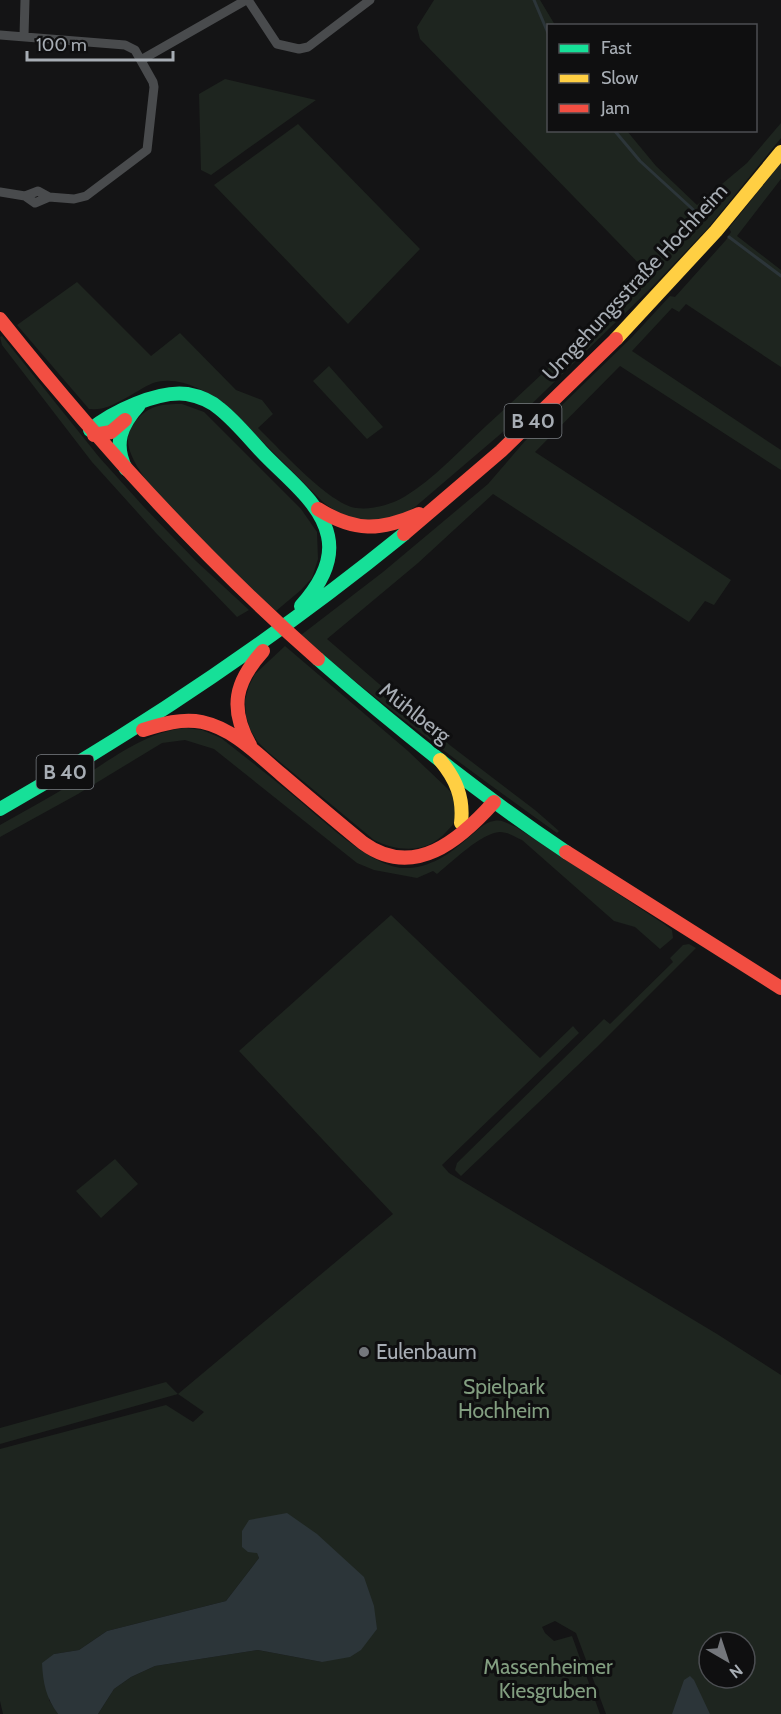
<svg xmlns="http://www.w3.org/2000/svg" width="781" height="1714" font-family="Cabin,sans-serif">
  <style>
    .green { fill: #1e251f; fill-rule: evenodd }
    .water { fill: #2c3539 }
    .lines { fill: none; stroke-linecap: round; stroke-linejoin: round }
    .stream { stroke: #2c3539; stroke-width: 3 }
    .street { stroke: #494b4d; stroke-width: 9 }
    .fast { stroke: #16e098; stroke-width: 14 }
    .slow { stroke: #ffcf43; stroke-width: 14 }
    .jam { stroke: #f24e42; stroke-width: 14 }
    .poi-dot { fill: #74777c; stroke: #0f0f10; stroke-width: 2 }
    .labels { text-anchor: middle; stroke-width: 6; stroke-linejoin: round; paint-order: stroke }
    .shield { fill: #0f0f10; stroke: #797e83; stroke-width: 1.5 }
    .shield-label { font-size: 20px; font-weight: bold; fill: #a7adb4 }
    .street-label { font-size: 21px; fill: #a7adb4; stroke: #0f0f10 }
    .poi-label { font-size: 21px; fill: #a7adb4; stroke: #0f0f10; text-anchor: start }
    .park-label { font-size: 21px; fill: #829e80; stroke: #0f0f10 }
  </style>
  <rect width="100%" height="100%" fill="#141415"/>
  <path class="green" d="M434,0H540L555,25L548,26V130L627,131L656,166L697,205L747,163L781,123V138L708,228L653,286L504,431L415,507C384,528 353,525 324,503L224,403C204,390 178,375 153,383C143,387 134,394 124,399C110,406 105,410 89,409L17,325L77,282L151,356L180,333L236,390L262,400L273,414L258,428C279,448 329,504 356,508C372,510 390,505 404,497C434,479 460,450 486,426C539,378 590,328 642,279L651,276L420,39L417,27Z
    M225,79L316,100L211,175L201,170L199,94Z
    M298,124L420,249L348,324L214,185Z
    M781,163V179L737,236L781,270V367L686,304L679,312L672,308L632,351L781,450V470L620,366L535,452L731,580L714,605L705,601L689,622L493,494L418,563L327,639L451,746L535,810L559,831L557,833C469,770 382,707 301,635L383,572L488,484L525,441L632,337L670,296L675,297L726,240L731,232L729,228Z
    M2,336L99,457L144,507L196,561L249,610L237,617L156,533L92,462L2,345L0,337Z
    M329,366L383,427L367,439L313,381Z
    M182,404L204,412L301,509L317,532L318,559L312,578L301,590L276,611C243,581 129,483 128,441C127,427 142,411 155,407C163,404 173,404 182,404Z
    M285,646L408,751L448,789L458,801C457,807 457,815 455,820C454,824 450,828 447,831C427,854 399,852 374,840L268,752L257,741L251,731L246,716L245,700L249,686L255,674Z
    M186,728L202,730L221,738C244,756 267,774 289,792C317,814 368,866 403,868C428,869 449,855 468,838C476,832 484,822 494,821C502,819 508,824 516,827L664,924L672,930L673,938L660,949L635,927L614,921L522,840C515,837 508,832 500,832C481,833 452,862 437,874L433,871L417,878L374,870L357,863L214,749L185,740L162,743L78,794L0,837V825C24,811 49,798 73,783C108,762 145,731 186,728Z
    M391,915L540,1058L573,1026L579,1033L442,1165L449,1173L717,1334L781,1375V1714H606L576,1633L555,1621L542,1627L545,1633L554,1641L572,1636L600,1714H98L114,1689L131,1677L155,1666L258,1650L322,1662L257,1552L259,1558L226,1601L107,1631L79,1650L54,1654L49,1700L58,1714H3L0,1701V1449L166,1405L193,1422L204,1412L178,1394L0,1444V1428L166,1382L178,1394L393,1214L239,1051ZM709,1642H745V1678H709Z
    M689,944L696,948L597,1047L461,1176L455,1170L457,1163L604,1019L610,1024L673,962L670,958L683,945Z
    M115,1159L138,1184L101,1218L76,1191Z"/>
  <path class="water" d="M287,1513L317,1534L364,1577L374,1606L377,1629L361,1650L350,1657L322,1662L258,1650L155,1666L131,1677L114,1689L98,1714H58C46,1698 43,1683 42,1663L54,1654L79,1650L107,1631L226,1601L259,1558L257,1553L248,1552L242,1547V1531L249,1520Z
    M690,1676L694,1680L710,1714H672L684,1680Z"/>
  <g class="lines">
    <path class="stream" d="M534,0L548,33
      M614,130L640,161L699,215
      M729,237L781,276"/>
    <path class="street" d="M248,0L277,44L299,49L308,47L370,0
      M0,35L125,45L135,50L153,82L154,87L147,150L86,196L74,199L49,197L35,203L25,196L0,192
      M24,36L25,0
      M141,60L246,0
      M25,196L38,191L49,197"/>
    <path class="fast" d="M90,430C112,412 158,390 187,394C198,396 211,401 220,409C235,421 248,437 261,451C284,476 321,502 328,536C334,563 318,587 301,606
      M126,469C113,444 121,425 139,405
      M318,659C397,728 479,794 566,852
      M0,809C143,727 276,638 404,534"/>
    <path class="slow" d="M616,339L716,231L781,152
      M440,760C456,779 464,798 461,823"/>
    <path class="jam" d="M0,319C97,441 201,556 318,659
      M94,435L111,432L125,420
      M318,509C355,532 380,531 419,514
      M404,534L501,451L616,339
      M143,730C162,724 182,718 202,722C234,729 258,755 282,775C309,798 336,821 363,843C414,880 460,840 494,802
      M250,745C229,708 235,682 263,651
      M566,852L781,988"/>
  </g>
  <circle class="poi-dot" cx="364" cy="1352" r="6"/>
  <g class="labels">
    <g class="shield">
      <rect x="504.5" y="404" width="57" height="34" rx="4.5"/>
      <rect x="36.5" y="755" width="57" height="34" rx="4.5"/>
    </g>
    <g class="shield-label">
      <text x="533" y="428">B 40</text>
      <text x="65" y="779">B 40</text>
    </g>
    <g class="street-label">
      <text transform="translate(635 282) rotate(-47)" y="7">Umgehungsstraße Hochheim</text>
      <text transform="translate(415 713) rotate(38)" y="7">Mühlberg</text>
    </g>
    <g class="poi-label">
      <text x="376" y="1359">Eulenbaum</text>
    </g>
    <g class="park-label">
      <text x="504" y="1394">Spielpark<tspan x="504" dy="24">Hochheim</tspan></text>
      <text x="548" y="1674">Massenheimer<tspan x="548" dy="24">Kiesgruben</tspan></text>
    </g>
  </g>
  <rect x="547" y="24" width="210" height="108" fill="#0f0f10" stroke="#4c4e52" stroke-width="1.5"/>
  <rect x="559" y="44" width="30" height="9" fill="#16e098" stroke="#4c4e52" stroke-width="1.5"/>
  <text x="601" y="54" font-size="18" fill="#a7adb4">Fast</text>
  <rect x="559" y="74" width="30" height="9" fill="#ffcf43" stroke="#4c4e52" stroke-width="1.5"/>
  <text x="601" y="84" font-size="18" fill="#a7adb4">Slow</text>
  <rect x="559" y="104" width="30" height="9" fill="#f24e42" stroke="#4c4e52" stroke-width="1.5"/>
  <text x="601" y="114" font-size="18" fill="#a7adb4">Jam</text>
  <g transform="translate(727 1660) rotate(141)"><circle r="28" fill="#0f0f10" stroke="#4c4e52" stroke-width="1.5"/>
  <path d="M0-4.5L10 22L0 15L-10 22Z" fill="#74777c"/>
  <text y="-9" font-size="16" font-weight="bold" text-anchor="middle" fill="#a7adb4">N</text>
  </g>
  <path d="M27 51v9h146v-9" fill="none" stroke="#a7adb4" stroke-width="3"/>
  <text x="36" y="51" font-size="18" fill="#a7adb4" stroke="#0f0f10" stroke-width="4.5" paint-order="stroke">100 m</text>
</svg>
